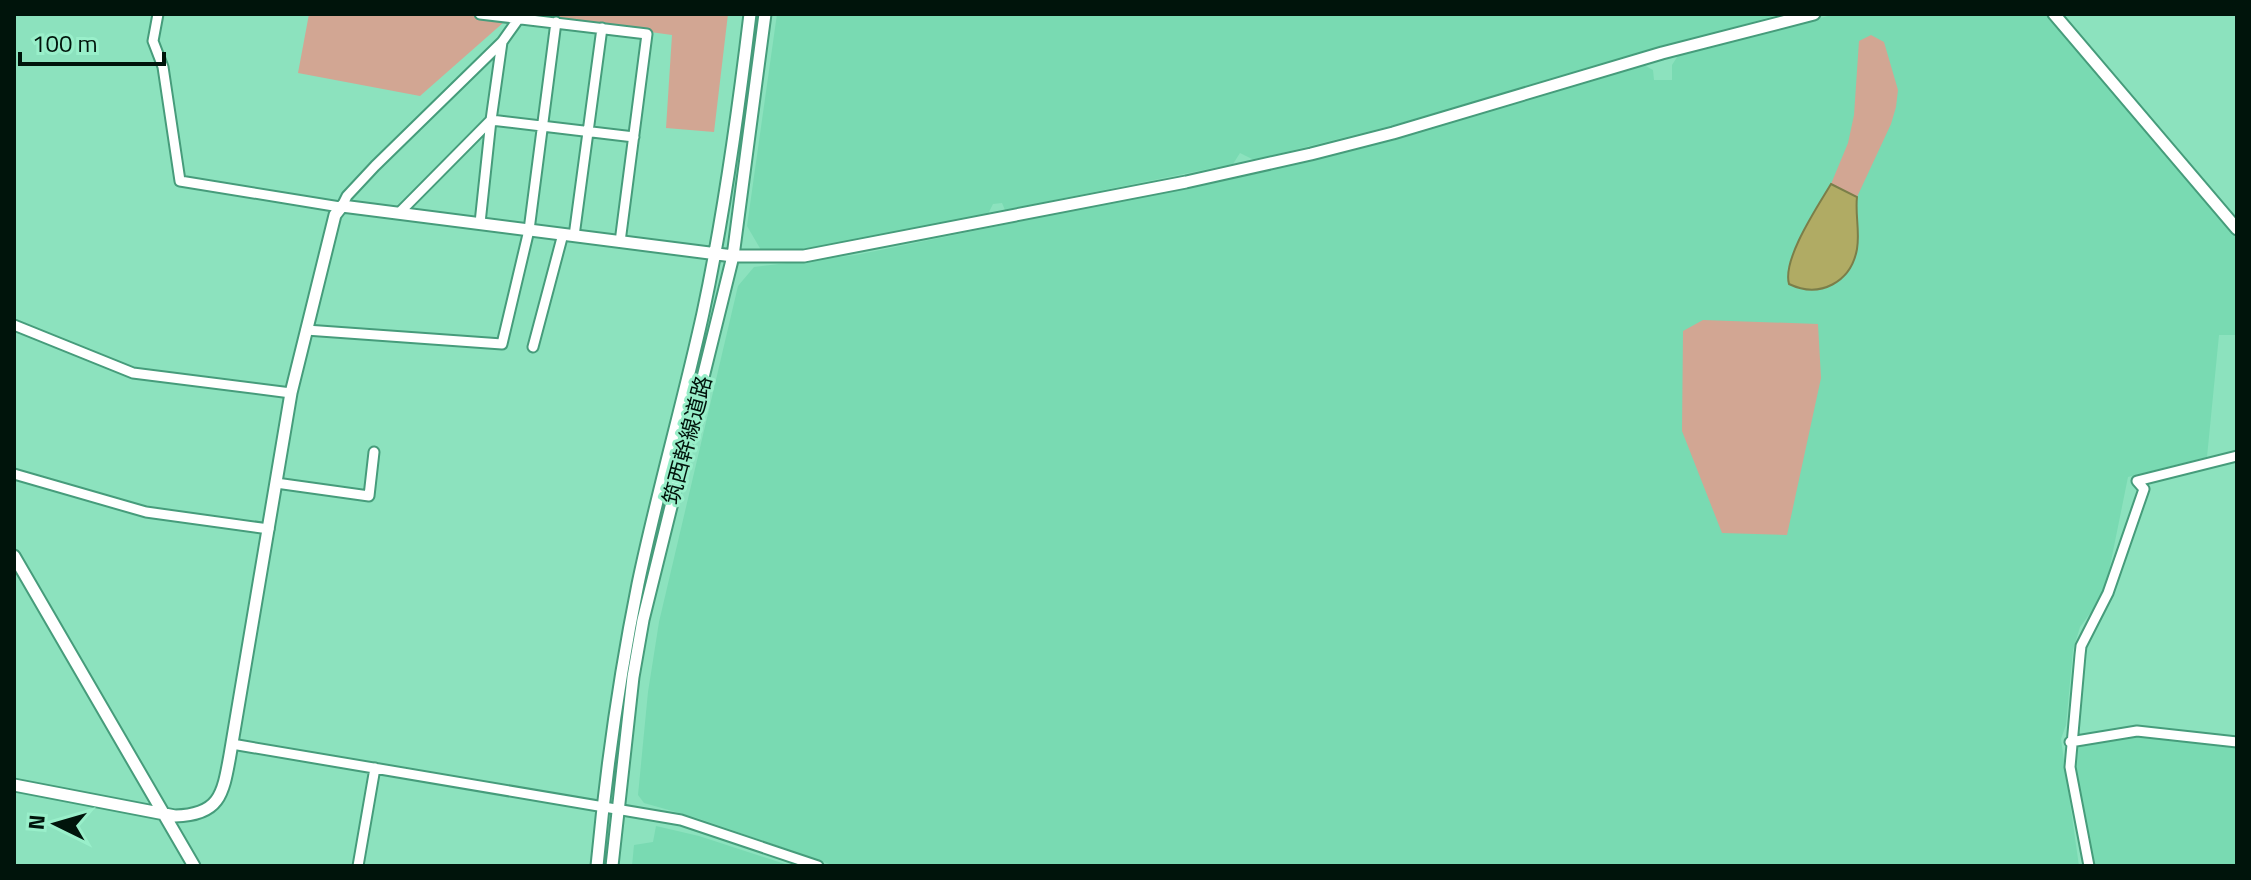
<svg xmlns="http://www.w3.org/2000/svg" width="2251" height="880" font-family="'Titillium Web','Noto Sans JP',sans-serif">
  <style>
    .built { fill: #79dab2 }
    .green { fill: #d2a693 }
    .water { fill: #b0ab64; stroke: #7b7e49; stroke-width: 2 }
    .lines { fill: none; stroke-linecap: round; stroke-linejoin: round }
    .minor-casing { stroke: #469c7b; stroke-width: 13 }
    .tertiary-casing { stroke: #469c7b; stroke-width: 15 }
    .minor { stroke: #fff; stroke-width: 9 }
    .tertiary { stroke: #fff; stroke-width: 11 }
    .labels { text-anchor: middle; stroke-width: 6; stroke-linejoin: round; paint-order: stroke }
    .street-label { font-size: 22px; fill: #00140b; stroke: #99efca }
  </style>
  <rect width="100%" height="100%" fill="#8ce2be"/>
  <path class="built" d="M777,14H1781L1394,125L1254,160L1240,153L1233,164L1005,210L1002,203L993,204L988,214L880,236L796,250H761L747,226Z
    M1836,14H2051L2237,235V335H2219L2207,457L2128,477L2108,576L2100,600L2080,627L2073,650L2066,725L2061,739L2079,866H835L697,818L644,803L638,795L648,692L659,622L738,286L754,267L856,255L1267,171L1338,154L1644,65L1653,70L1654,80H1672V65L1679,54Z
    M2135,736L2237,748V866H2093L2073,752L2077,745Z
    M656,826L699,836L791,866H632L634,845L653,842Z"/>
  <path class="green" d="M309,14H513L420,96L298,73Z
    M520,14H728L714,132L666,128L672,35Z
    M1871,35L1884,42L1898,90L1896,107L1891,124L1857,197L1831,184L1848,143L1854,115L1859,41Z
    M1703,320L1818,324L1821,378L1787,535L1722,533L1682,431L1683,331Z"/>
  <path class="water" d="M1831,184L1857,197C1855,214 1860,232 1857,249C1851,282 1820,299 1789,284C1782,259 1818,206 1831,184Z"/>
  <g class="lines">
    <defs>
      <path id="minor" d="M158,14L153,41L163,67L180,181L340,207
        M480,14L647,34L620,242
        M342,206L347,196L375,166L502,42L522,14
        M399,213L491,120L634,137
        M480,223L491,120L502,42
        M574,236L602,28
        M14,325L133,373L291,393
        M306,330L502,344L529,230L556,22
        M533,347L563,234
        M14,474L146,512L269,529
        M276,483L369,496L374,452
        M2070,742L2137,731L2237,742
        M232,744L681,820L818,866
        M358,866L375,768
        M2089,866L2070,767L2080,655L2081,646L2108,593L2144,489L2137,481L2237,456"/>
      <path id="tertiary" d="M2054,14L2237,229
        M14,556L194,866
        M14,785L175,816C220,815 223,794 230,755L291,393L335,215L342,206L733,256H804L1186,182L1311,154L1393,133L1662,53L1814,14
        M597,866C606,771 619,678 638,584C657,493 683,404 703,313C724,215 738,114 750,14
        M612,866L633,677L643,620L733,256L765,14"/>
    </defs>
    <use href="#minor" class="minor-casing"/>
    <use href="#tertiary" class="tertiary-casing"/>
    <use href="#minor" class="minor"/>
    <use href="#tertiary" class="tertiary"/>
  </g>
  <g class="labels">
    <g class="street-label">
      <text transform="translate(687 440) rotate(-75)" y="8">筑西幹線道路</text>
    </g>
  </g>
  <rect width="2251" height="880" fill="none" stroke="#00140b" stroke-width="32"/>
  <g transform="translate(56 824) rotate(275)" stroke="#99efca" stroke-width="6" paint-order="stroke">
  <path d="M0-6L14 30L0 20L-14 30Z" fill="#00140b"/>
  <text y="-12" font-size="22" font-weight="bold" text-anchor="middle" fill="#00140b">N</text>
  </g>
  <path d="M20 52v12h144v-12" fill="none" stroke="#00140b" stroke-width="4"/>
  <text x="32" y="52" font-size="24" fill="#00140b" stroke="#99efca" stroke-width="6" paint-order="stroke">100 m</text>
</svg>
